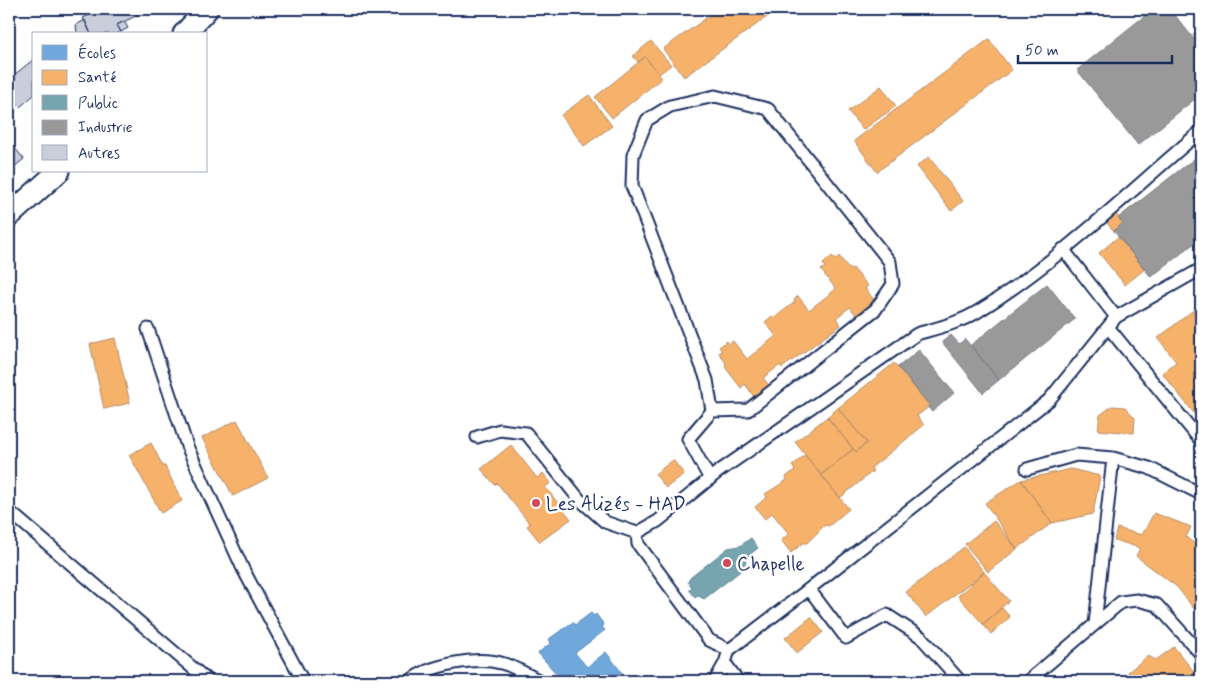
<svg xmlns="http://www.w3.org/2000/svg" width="1210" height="690" font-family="Mynerve,sans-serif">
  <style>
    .schools { fill: #6fa8dc; stroke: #5684b6 }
    .health { fill: #f6b26b; stroke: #b48b67 }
    .public { fill: #76a5af; stroke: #5b8297 }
    .industry { fill: #999; stroke: #737987 }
    .building { fill: #caceda; stroke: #1b2f5e }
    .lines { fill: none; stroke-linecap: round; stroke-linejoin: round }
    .lane-casing { stroke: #1b2f5e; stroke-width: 15 }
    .street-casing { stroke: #1b2f5e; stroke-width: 25 }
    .lane { stroke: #fff; stroke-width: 11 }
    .street { stroke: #fff; stroke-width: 21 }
    .poi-dot { fill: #d1495b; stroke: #fff; stroke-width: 2 }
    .labels { text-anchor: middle; stroke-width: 5; stroke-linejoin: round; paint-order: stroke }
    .poi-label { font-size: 19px; fill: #1b2f5e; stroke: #fff; text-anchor: start }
  </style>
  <rect width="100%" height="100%" fill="#fff"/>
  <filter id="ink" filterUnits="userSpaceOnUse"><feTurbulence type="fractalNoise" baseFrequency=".02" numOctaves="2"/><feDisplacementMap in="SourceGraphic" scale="10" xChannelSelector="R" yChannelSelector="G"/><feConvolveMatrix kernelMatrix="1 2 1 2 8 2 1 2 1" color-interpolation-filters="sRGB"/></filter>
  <g filter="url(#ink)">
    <path class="schools" d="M591,613L594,616L596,614L604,625L602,627L605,630L575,653L587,667L606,652L622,673L612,681H563L538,653L551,643L549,639L573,622L575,625Z"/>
    <path class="health" d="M719,9H778L684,77L663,49Z
      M1201,29V45L1193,35Z
      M989,39L1012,70L877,172L854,141Z
      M651,41L671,65L659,74L645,57L638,62L633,56Z
      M645,57L662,78L612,118L595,97Z
      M881,86L896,106L863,130L848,111Z
      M589,95L612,126L584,146L561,115Z
      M929,157L963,201L951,211L917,166Z
      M1115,213L1123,223L1114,231L1105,221Z
      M1118,237L1145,269L1125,285L1099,253Z
      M832,256L835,260L839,256L850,270L853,268L868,286L865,288L874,300L870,303L873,307L863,315L860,312L856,315L850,307L836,318L841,325L782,368L780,365L763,378L770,386L755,398L745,384L741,388L725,367L726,363L719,353L722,351L719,347L727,341L729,344L733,341L747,359L776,336L765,322L772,316L774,318L795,302L794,300L798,296L809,310L836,289L821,270L825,267L823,264Z
      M1201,304V327L1194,332L1201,341V422L1162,373L1176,362L1158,338Z
      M115,338L130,403L104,409L90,344Z
      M894,363L930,406L917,416L924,425L871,468L873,471L840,498L821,475L853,449L856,452L867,443L838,408Z
      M1112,406L1125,407L1135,418L1134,433L1098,430L1100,415Z
      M838,408L867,443L856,452L827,417Z
      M827,417L853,449L821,475L795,442Z
      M237,420L268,478L233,496L202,438Z
      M151,443L163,466H165L182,501L161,513L129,455Z
      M511,445L537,478L543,473L551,483L545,487L571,519L540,542L527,526L530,524L497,483L495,485L481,469Z
      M805,455L849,509L829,526L825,525L807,543H803L791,553L781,540L789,534L772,513L765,519L755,507L767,497L765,494L787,480L786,477L795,470L792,466Z
      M673,460L684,474L666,488L655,474Z
      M1071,469L1100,476L1093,514L1052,523L1021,480Z
      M1021,480L1052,523L1017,549L985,503Z
      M1154,513L1191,527L1186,537L1196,545L1201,538V618L1177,587L1136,556L1140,548L1114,540L1117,528L1142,535Z
      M994,521L1017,549L988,572L965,544Z
      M964,547L984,572L926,617L906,592Z
      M984,572L1009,601L983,624L958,596Z
      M1002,608L1010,617L991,634L983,624Z
      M811,617L823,632L797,653L785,638Z
      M1174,647L1199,678L1194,681H1130L1128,672L1148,656L1156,660Z"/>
    <path class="public" d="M751,538L758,548L748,556L743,569L704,599L697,595L695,597L689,590L692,587L688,582L690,578L728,548L740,546Z"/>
    <path class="industry" d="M1153,9H1170L1201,48V94L1138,145L1077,70Z
      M1199,155L1201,157V238L1151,277L1114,231L1123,223L1118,218Z
      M1047,284L1075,319L999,380L971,345Z
      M951,335L959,344L965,339L999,380L983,393L942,342Z
      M919,350L954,393L932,412L928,407L930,406L898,367Z"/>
    <path class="building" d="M102,9H135L138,15L117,25L121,32L117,34H91L83,18Z
      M85,20L91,34H77L76,25Z
      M124,21L128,28L121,32L117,25Z
      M34,59V95L20,107L9,93V79Z
      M9,68L14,74L9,79Z
      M14,147L24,159L9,171V148L11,150Z"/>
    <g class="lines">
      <defs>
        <path id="lane" d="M1063,249L1116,317
          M1108,327L1201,441
          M148,329L187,446L243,569L303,681
          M477,437L500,430L526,433L579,499L605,522L637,533L658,521L718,472L917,334C937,328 959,323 977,312C1056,264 1131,190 1201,131
          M1027,469L1076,455L1113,458
          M710,479L688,439L712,411L707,380L632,186L633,155L647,120L670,106L715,96L768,109L890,262L893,284L876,309L748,410L712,411
          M9,511L208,681
          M637,533L638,544L709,640L729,650
          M809,589L846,638L887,615L921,637L960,681
          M1095,624L1113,458L1149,468L1201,494
          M725,663L738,681
          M410,681C429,665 476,656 501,663C514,666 528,675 540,681
          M715,681L725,663L729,650L809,589L1049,400L1116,317L1201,269
          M1028,681L1121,602L1137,600L1157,605L1201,654"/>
        <path id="street" d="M184,34L207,9
          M9,216L59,171"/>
      </defs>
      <use href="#lane" class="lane-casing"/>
      <use href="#street" class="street-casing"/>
      <use href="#lane" class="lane"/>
      <use href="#street" class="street"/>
    </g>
  </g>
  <g class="poi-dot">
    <circle cx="536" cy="503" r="5"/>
    <circle cx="727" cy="563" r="5"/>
  </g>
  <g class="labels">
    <g class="poi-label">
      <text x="546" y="510">Les Alizés - HAD</text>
      <text x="737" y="570">Chapelle</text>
    </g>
  </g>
  <rect width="1210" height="690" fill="none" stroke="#fff" stroke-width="30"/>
  <rect x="15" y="15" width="1180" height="660" fill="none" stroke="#1b2f5e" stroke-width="2" filter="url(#ink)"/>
  <rect x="32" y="32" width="175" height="140" fill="#ffffff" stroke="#a4acbf"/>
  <rect x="42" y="45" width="25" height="15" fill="#6fa8dc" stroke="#a4acbf"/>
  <text x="78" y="58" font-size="15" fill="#1b2f5e">Écoles</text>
  <rect x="42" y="70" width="25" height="15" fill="#f6b26b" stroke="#a4acbf"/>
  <text x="78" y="82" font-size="15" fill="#1b2f5e">Santé</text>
  <rect x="42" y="95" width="25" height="15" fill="#76a5af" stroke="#a4acbf"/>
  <text x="78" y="108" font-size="15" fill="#1b2f5e">Public</text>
  <rect x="42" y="120" width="25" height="15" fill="#999999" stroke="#a4acbf"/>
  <text x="78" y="132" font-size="15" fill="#1b2f5e">Industrie</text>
  <rect x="42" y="145" width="25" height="15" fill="#caceda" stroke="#a4acbf"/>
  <text x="78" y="158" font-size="15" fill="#1b2f5e">Autres</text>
  <path d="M1018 55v8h154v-8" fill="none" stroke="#1b2f5e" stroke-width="2.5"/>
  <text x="1025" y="55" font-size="15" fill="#1b2f5e" stroke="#ffffff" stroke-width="4" paint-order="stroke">50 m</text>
</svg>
